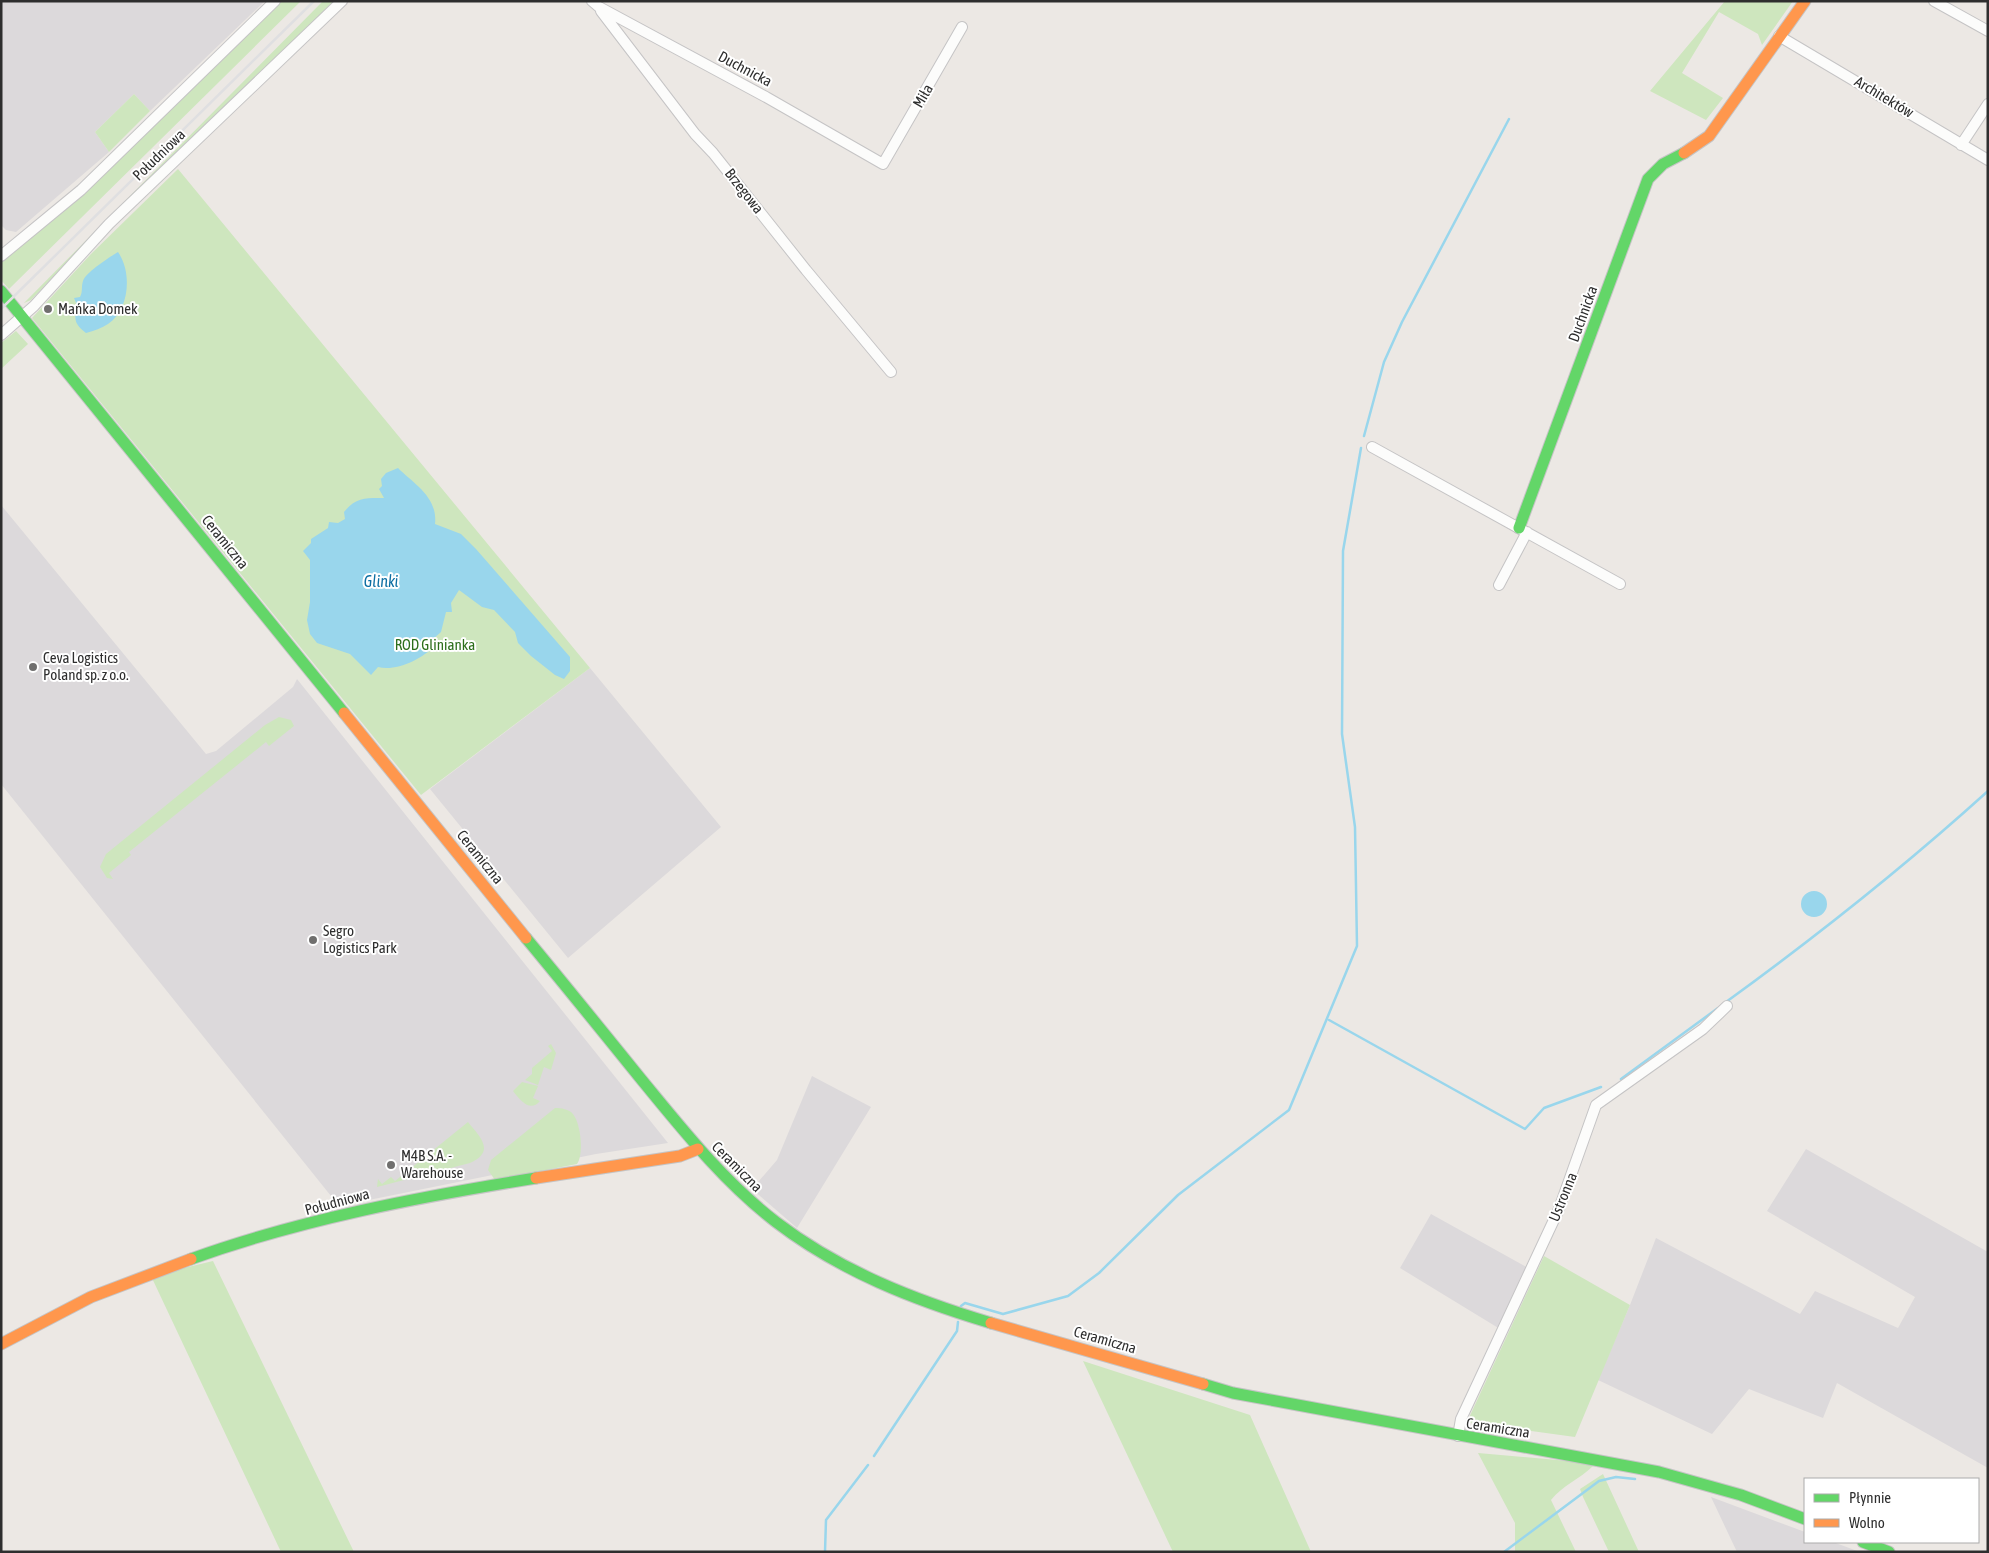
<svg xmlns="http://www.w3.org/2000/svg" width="1989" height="1553" font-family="'Asap Condensed',sans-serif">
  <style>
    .industrial { fill: #dcd9db }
    .green { fill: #cee6be }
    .water { fill: #99d6ec }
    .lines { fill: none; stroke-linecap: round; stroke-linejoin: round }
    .stream { stroke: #99d6ec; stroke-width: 2.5 }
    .street-casing { stroke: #c5c4c5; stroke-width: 12 }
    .fast-casing { stroke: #c5c4c5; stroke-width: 13 }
    .slow-casing { stroke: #c5c4c5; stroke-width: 13 }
    .street { stroke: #fcfcfb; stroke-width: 10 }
    .fast { stroke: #63d668; stroke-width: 11 }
    .slow { stroke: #ff974d; stroke-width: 11 }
    .rail { stroke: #dfdfe1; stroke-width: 2.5 }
    .poi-dot { fill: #706f6e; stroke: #fff; stroke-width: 2 }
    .labels { text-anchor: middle; stroke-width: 4; stroke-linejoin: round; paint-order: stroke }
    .street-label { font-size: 15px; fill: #2e2e2e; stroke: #fff }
    .poi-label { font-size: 15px; fill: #2e2e2e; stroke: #fff; text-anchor: start }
    .park-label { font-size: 15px; fill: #2c6e1b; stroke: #fff }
    .water-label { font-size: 16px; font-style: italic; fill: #0d6fa3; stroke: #fff }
  </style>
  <rect width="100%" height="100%" fill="#ece8e4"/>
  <path class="industrial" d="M1,1H265L150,111L134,94L95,132L109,152L16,232L6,230L1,225Z
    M1,505L206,754L216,751L293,687L297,679L668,1143L596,1154L339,1206L1,784Z
    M590,668L721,827L568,958L430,789Z
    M812,1076L871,1107L797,1228L752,1189L777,1160Z
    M1806,1149L1988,1252V1468L1837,1383L1823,1418L1749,1389L1712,1434L1598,1380L1630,1305L1656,1238L1800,1314L1815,1291L1898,1328L1915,1297L1767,1211Z
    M1431,1214L1530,1269L1500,1329L1400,1268Z
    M1711,1497L1805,1532V1542H1833L1860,1552H1737Z"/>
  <path class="green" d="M282,1H301L9,289L1,280V261L192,88Z
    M323,1H337L116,211L31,300L24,303Z
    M1725,1H1793L1762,45L1758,34L1719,12L1682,73L1723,98L1706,120L1650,91Z
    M134,94L150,111L109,152L95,132Z
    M178,169L590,668L421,795L32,318L91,254Z
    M16,331L28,344L1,369V343Z
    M279,717L291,720L294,726L269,746L266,742L129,852L131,855L109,873L113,879L107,878L100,867L106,854L265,725Z
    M551,1044L556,1053L551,1070L544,1067L538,1085L525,1080L532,1074V1068L552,1051L548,1046Z
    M522,1082L538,1086L533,1098L540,1101C530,1113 520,1100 513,1091Z
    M555,1108C561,1108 569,1109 573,1114C581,1124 584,1154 577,1164L495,1180L488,1170L491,1160Z
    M468,1122C480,1137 496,1151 470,1163L377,1187L378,1179L382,1184L391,1177L395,1181Z
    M1544,1256L1630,1305L1575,1437L1467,1422Z
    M213,1261L354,1552H281L151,1276Z
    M1083,1361L1250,1415L1311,1552H1173Z
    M1478,1453L1590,1463L1593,1466C1580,1479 1563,1485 1551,1500L1576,1552H1515V1523Z
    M1603,1474L1639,1552H1609L1583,1497L1580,1489Z"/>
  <path class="water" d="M118,252C132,272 130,309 108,324C102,328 94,331 86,333C74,324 74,319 77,305L74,298L80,297C83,292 81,287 83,281C86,272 110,257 118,252Z
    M398,468C414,484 438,497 435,524L461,534L476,549L570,657V671L564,679L555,675L531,656L518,643L515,632L494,610L482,607L459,590L451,603L452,612H446L441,632L432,640L434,646C423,659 395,672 378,667L371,675L350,654L317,643L310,634L307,620L310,602V560L303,551L311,543V539L328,528L329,522L338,523L345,519L344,512C356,497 366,498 384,498L379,489L382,486L381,479L386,473Z
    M1801 904a13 13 0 1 1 26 0a13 13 0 1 1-26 0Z"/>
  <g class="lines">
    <path class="stream" d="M1364,436L1384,362L1402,322L1509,119
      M1726,1002C1817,936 1904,867 1988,791
      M1329,1020L1525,1129L1544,1108L1601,1087
      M1621,1079L1718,1008
      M961,1306L965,1303L1003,1314L1068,1296L1099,1273L1178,1195L1289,1110L1357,946L1355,827L1342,734L1343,551L1361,448
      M874,1456L957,1331L958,1322
      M825,1552L826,1520L868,1465
      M1504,1552L1599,1481L1616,1477L1635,1479"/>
    <defs>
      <path id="street" d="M592,1L599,7L766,97L883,164L962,27
        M1934,1L1988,31
        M601,11L695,134L713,153L806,270L891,372
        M1779,36L1988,160
        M1961,145L1988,104
        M1,256L81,190L275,1
        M1,335L34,306L109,224L342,1
        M1372,447L1620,584
        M1499,585L1527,532
        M1458,1436L1461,1419L1559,1209L1596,1105L1703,1029L1727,1006"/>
      <path id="fast" d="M1,291L344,713
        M1519,528L1648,179L1663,164L1684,153
        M526,938C565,985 603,1032 641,1079C683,1130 723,1181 776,1222C840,1271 914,1300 991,1323
        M191,1259C302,1219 419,1197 536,1178
        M1203,1384L1233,1393L1659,1472L1741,1495L1805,1519
        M1863,1542L1889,1552"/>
      <path id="slow" d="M1684,153L1709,136L1805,1
        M344,713L526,938
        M536,1178L680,1156L698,1149
        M991,1323L1203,1384
        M1,1344L91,1297L191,1259"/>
    </defs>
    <use href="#street" class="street-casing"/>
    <use href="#fast" class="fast-casing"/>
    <use href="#slow" class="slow-casing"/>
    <use href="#street" class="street"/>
    <use href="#fast" class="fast"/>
    <use href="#slow" class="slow"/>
    <path class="rail" d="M1,309L314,1"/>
  </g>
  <g class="poi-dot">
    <circle cx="48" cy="309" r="5"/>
    <circle cx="33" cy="667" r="5"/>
    <circle cx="313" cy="940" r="5"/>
    <circle cx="391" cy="1165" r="5"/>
  </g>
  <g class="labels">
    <g class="street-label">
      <text transform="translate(745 69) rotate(28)" y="5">Duchnicka</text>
      <text transform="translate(923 96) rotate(-60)" y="5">Miła</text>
      <text transform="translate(1884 97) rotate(31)" y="5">Architektów</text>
      <text transform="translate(159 155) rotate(-44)" y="5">Południowa</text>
      <text transform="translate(744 191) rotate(52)" y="5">Brzegowa</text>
      <text transform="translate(1583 314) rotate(-70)" y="5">Duchnicka</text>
      <text transform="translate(225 542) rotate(51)" y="5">Ceramiczna</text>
      <text transform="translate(480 857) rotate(51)" y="5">Ceramiczna</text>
      <text transform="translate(737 1167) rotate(45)" y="5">Ceramiczna</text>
      <text transform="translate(1563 1197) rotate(-68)" y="5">Ustronna</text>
      <text transform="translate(337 1202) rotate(-15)" y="5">Południowa</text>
      <text transform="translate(1105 1340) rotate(16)" y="5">Ceramiczna</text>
      <text transform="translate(1498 1428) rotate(9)" y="5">Ceramiczna</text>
    </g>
    <g class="poi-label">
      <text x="58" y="314">Mańka Domek</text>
      <text x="43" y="663">Ceva Logistics<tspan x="43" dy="17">Poland sp. z o.o.</tspan></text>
      <text x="323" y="936">Segro<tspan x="323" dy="17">Logistics Park</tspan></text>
      <text x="401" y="1161">M4B S.A. -<tspan x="401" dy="17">Warehouse</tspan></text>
    </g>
    <g class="park-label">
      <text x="435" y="650">ROD Glinianka</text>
    </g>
    <g class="water-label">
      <text x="381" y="587">Glinki</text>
    </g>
  </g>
  <rect width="1989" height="1553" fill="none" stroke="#2e2e2e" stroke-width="5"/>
  <rect x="1804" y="1478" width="175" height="65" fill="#ffffff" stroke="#ababab"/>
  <rect x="1814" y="1494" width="25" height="8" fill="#63d668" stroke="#ababab"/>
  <text x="1849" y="1503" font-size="15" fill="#2e2e2e">Płynnie</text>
  <rect x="1814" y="1519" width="25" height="8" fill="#ff974d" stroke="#ababab"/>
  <text x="1849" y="1528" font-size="15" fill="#2e2e2e">Wolno</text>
</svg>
